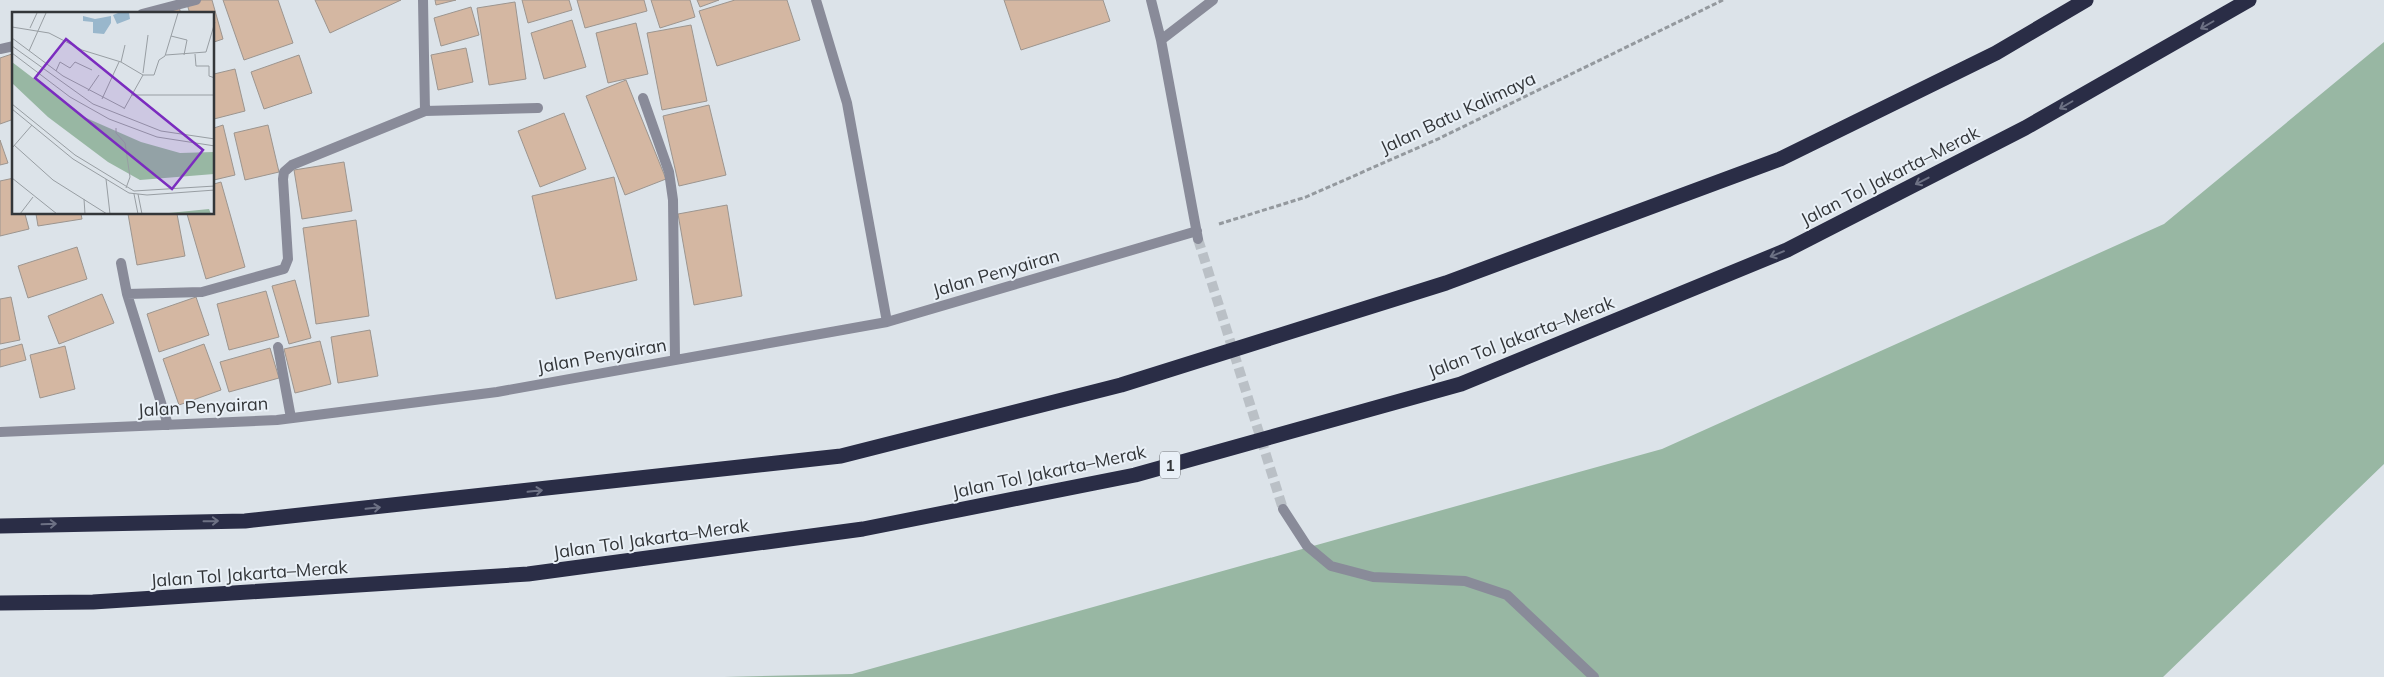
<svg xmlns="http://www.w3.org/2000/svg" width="2384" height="677" font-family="Mulish,sans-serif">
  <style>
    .forest { fill: #98b7a3 }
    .building { fill: #d4b7a2; stroke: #9c958f }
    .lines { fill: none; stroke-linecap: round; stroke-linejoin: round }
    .minor-tunnel { stroke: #bac0c6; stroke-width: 10; stroke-dasharray: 10 5; stroke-linecap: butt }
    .path { stroke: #94999e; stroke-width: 3; stroke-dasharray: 5 2.5; stroke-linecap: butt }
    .minor { stroke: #898b99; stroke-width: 10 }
    .motorway { stroke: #2a2d46; stroke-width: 15 }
    .oneway { stroke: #6d7184 }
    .labels { text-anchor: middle; stroke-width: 4; stroke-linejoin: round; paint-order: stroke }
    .shield { fill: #e9f0f7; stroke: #6a6e72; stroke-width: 1 }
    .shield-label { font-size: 16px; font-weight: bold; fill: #333639 }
    .street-label { font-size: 18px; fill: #333639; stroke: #e9f0f7 }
    .inset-road { fill: none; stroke: #989ea3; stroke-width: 1 }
    .view { fill: #7b2cbf; fill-opacity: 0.15; stroke: #7b2cbf; stroke-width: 2.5 }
    .inset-edge { fill: none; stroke: #333639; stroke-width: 2.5 }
  </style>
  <rect width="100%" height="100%" fill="#dce3e9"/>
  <path class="forest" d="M2384,42V464L2163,677H724L852,674L1662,449L2164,224Z"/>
  <path class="building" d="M202,0H212L223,39L214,42V14H190L187,4Z
    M223,0H278L293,43L244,60Z
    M315,0H401L330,33Z
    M435,0H456L436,5Z
    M522,0H569L572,10L528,23Z
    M577,0H644L647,11L585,28Z
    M651,0H690L695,17L660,28Z
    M697,0H719L700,7Z
    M735,0H787L800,40L717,66L699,11Z
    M1004,0H1103L1110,21L1021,50Z
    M515,2L526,79L489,85L477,8Z
    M179,7L181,14H157Z
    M471,7L479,35L441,46L434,18Z
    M572,20L586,67L544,79L531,33Z
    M636,23L648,74L608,83L596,33Z
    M691,25L707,101L662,110L647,33Z
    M466,48L473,82L438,90L431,55Z
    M12,54L14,61V119L0,124V58Z
    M299,55L312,93L264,109L251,72Z
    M235,69L245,111L214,119V74Z
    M626,80L666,179L625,195L586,96Z
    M709,105L726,175L679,186L663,116Z
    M564,113L586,169L540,187L518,131Z
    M223,125L235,175L214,180V128Z
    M268,125L279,172L245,180L234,133Z
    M0,140L8,163L0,165Z
    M344,162L352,211L302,219L294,170Z
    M614,177L637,280L556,299L532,196Z
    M14,178V214H25L29,229L0,236V181Z
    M221,182L245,267L206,279L187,214H214V184Z
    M727,205L742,296L694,305L678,214Z
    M36,214H81L82,219L38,226Z
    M128,214H177L185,256L137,265Z
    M356,220L369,316L316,324L303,228Z
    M77,247L87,279L28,298L18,266Z
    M295,280L311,338L289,344L272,286Z
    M266,291L279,337L229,350L217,304Z
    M102,294L114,323L59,344L48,316Z
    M11,297L20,340L0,344V299Z
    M196,297L209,335L159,352L147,314Z
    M370,330L378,376L338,383L331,337Z
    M320,341L331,384L295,393L284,349Z
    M22,344L26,360L0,367V350Z
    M204,344L221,390L179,405L163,359Z
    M65,346L75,389L40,398L30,355Z
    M270,348L279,378L229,392L220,362Z"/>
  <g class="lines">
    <path class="minor-tunnel" d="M1198,239L1283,509"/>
    <path class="path" d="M1219,224L1306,197L1440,138L1723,0"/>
    <path class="minor" d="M423,0L425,111
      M816,0L847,103L887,322
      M1151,0L1161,40L1198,239
      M142,14L196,0
      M1161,40L1213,0
      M0,49L14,46
      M643,98L669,172L673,200L675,359
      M121,263L127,294
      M278,347L291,418
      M168,425L127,294L202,292L284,269L288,259L283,179L284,172L292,165L425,111L538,108
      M0,432L277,420L497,392L887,322L1197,231
      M1283,509L1307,546L1331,566L1373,577L1465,581L1507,595L1594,677"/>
    <path class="motorway" d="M0,526L245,521L841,456L1121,385L1446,283L1780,159L1996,53L2086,0
      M0,603L93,602L528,574L863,529L1135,475L1461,384L1787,250L2025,128L2249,0"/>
  </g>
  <defs><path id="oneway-shaft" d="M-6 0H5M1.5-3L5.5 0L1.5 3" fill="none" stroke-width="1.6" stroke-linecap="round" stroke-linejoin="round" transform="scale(1.25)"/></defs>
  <g class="oneway">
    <use href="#oneway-shaft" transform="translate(2207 25) rotate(150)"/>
    <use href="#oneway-shaft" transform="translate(2066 105) rotate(150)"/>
    <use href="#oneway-shaft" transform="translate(1922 181) rotate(153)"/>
    <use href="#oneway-shaft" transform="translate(1777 254) rotate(158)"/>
    <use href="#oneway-shaft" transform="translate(535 491) rotate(-6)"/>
    <use href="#oneway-shaft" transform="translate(373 508) rotate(-6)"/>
    <use href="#oneway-shaft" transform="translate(211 521) rotate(-1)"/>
    <use href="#oneway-shaft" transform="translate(49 524) rotate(-2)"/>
  </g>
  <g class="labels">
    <rect class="shield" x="1160" y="451.5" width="20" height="27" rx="4"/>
    <g class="shield-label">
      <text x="1170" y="471">1</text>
    </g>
    <g class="street-label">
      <text transform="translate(1458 113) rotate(-25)" y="6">Jalan Batu Kalimaya</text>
      <text transform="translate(1890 176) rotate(-27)" y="6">Jalan Tol Jakarta–Merak</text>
      <text transform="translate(996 273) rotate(-16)" y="6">Jalan Penyairan</text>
      <text transform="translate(1521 337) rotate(-21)" y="6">Jalan Tol Jakarta–Merak</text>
      <text transform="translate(602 356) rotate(-10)" y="6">Jalan Penyairan</text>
      <text transform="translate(203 407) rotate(-3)" y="6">Jalan Penyairan</text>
      <text transform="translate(1049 472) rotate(-12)" y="6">Jalan Tol Jakarta–Merak</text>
      <text transform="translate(651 539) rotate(-8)" y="6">Jalan Tol Jakarta–Merak</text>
      <text transform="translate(249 574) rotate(-4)" y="6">Jalan Tol Jakarta–Merak</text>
    </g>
  </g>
  <g transform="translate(12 12)">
    <rect width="202" height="202" fill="#dce3e9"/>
    <path d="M0,50L72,105L129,130L168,141L202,140V162L128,168L96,150L36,105L0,71ZM197,197L199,202H147Z" fill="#98b7a3"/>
    <path d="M106,1H117L118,7L105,12L101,3ZM71,4L83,7L99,4V11L92,22L81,21V10L71,9Z" fill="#99b7cc"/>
    <path class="inset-road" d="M0,15L37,21L70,38L109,50L131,63M18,16L25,1M159,24L175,28L172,43M0,26L51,64L112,96M0,34L81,92L149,119L203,127M17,39L34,1M0,41L58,85L97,107L145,125L203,134M183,42L184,54H197V64L203,66M154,43L194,40L203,10M109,50L113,33M44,59L48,50L58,56L63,50L80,58M131,61L136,23M76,79L87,63M119,83H203M90,87L107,50M0,92L63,143L122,179L203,174M0,97L61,147L117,181L135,183L203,178M112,97L131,63H142L147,48L153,44L166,1M104,116V121L113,131L118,165L114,176M2,133L41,168L95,202M0,136L20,113M0,166L45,202M94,167L98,202M122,182L126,202M126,182L130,202M72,187L73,202M8,202L21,185"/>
    <path class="view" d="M54,27L191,138L160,177L23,66Z"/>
    <rect width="202" height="202" class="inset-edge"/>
  </g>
</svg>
